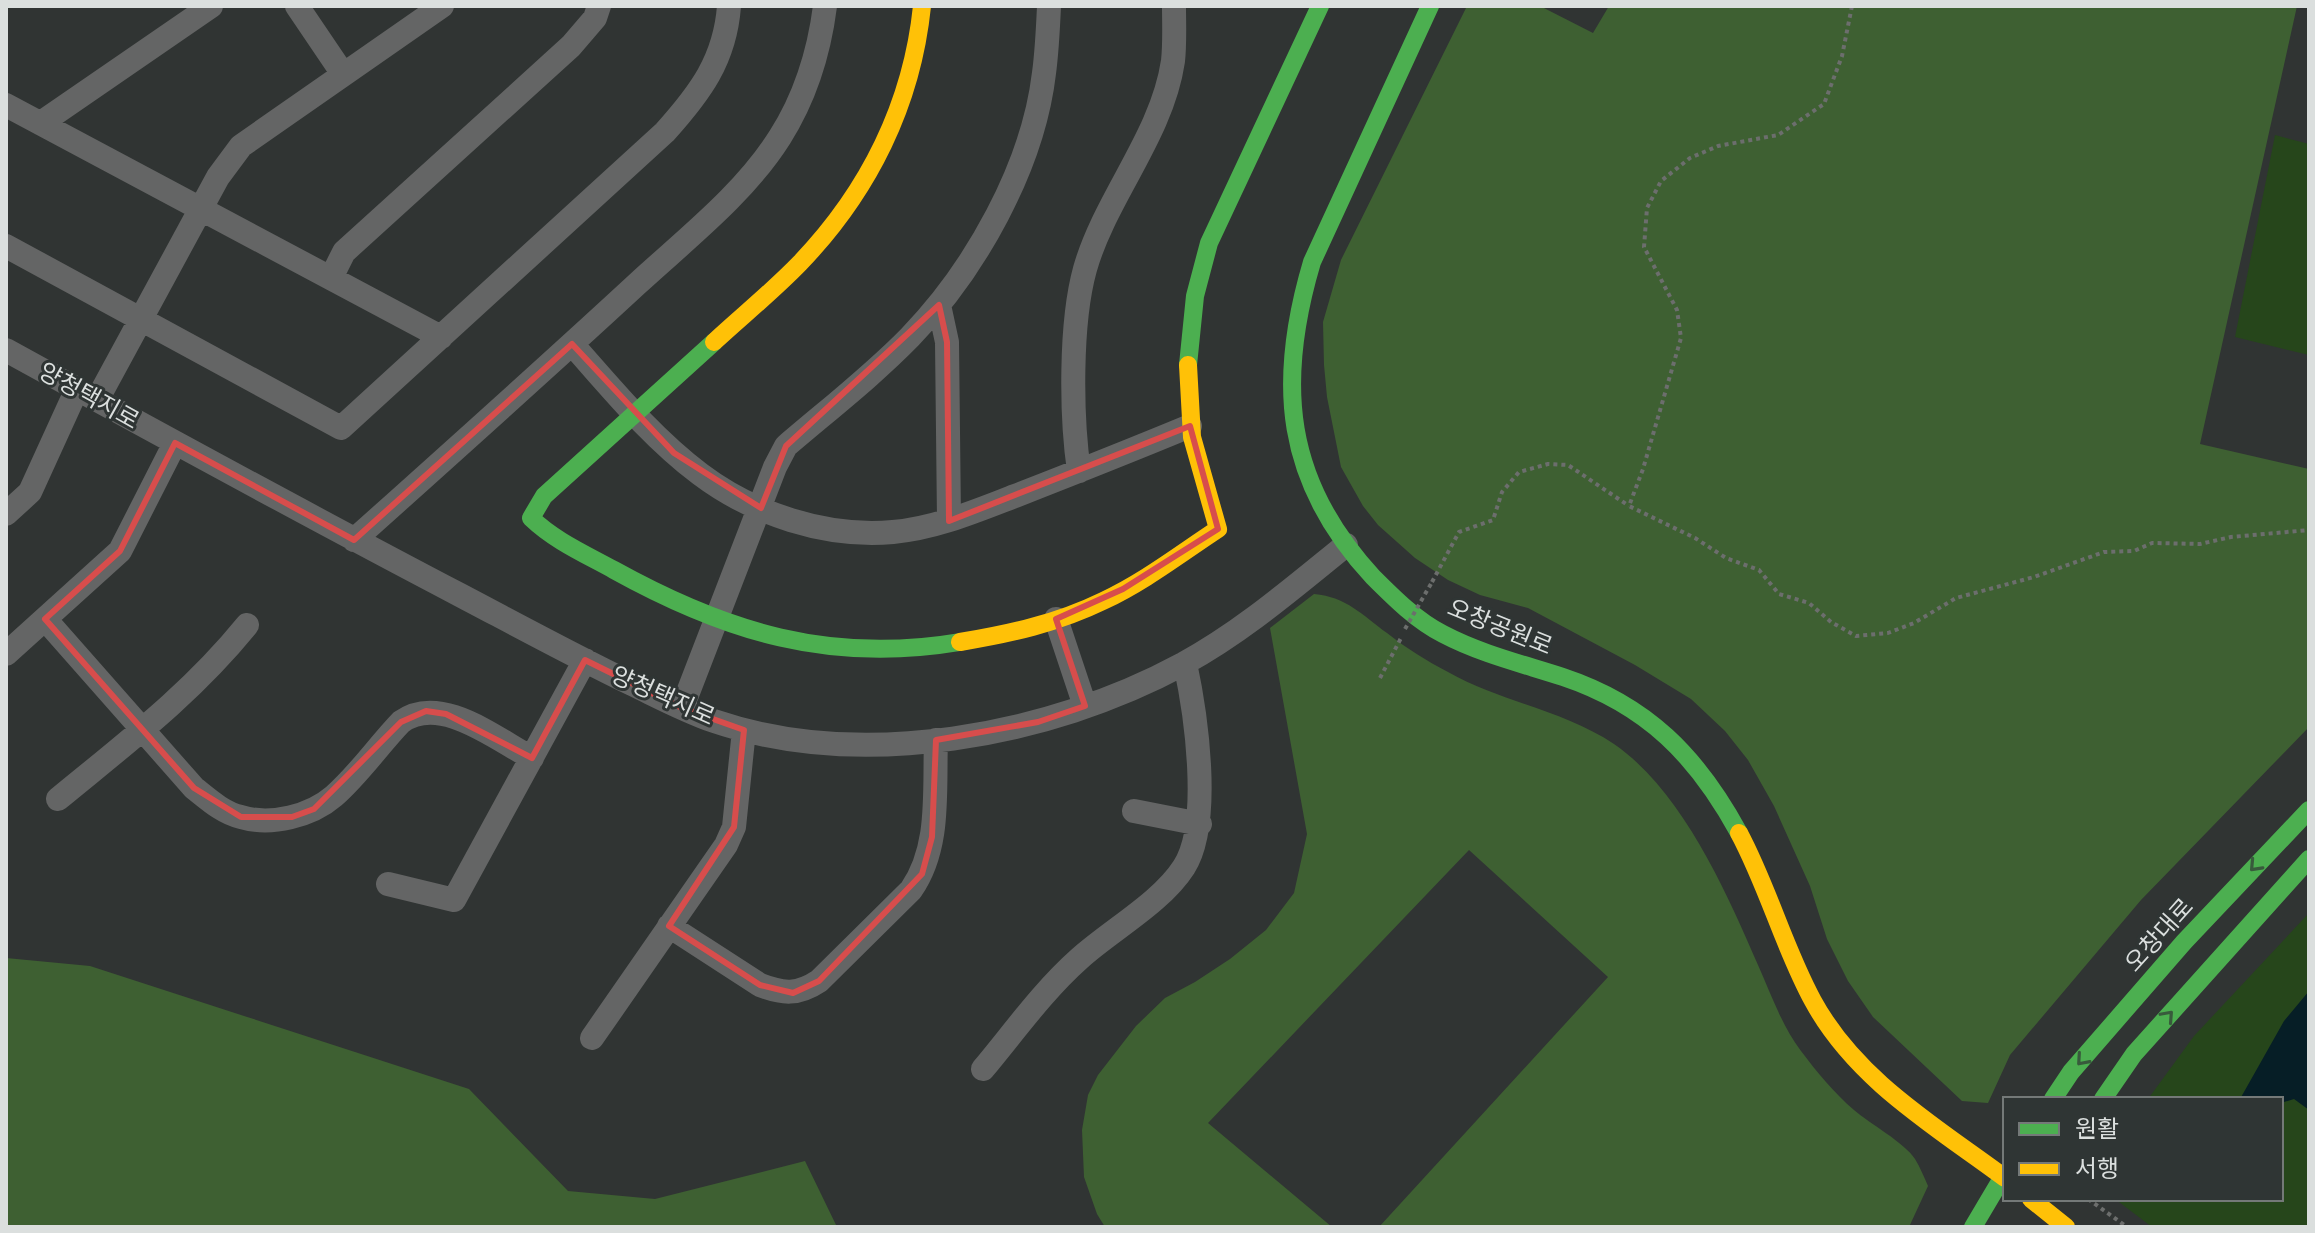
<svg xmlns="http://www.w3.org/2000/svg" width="2315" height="1233" font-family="Roboto,'Noto Sans KR',sans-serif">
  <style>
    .green { fill: #26461b }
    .forest { fill: #3e6032 }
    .water { fill: #061e26 }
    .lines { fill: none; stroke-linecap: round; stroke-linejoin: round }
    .path { stroke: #6c6e6d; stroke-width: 4; stroke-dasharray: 4 4; stroke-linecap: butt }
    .street { stroke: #646565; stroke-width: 24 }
    .fast { stroke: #4caf50; stroke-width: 18 }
    .slow { stroke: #ffc107; stroke-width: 18 }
    .path-bridge { stroke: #6c6e6d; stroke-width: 4; stroke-dasharray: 4 4; stroke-linecap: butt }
    .oneway { stroke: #385a3c }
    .marked { fill: none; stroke: #d74d4c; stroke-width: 6; stroke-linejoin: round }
    .labels { text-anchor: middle; stroke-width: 6; stroke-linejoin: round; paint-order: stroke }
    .street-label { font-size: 24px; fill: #dbdfde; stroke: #2f3534 }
  </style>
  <rect width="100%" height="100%" fill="#303433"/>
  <path class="green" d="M2275,135L2309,144V355L2235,337Z
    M2309,913V1227H2152L2115,1199H2281V1099H2148L2194,1036Z"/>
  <path class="forest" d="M1467,6H1540L1593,33L1609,6H2297L2200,444L2309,469V727L2141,900L2010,1055L1988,1103L1962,1101L1873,1017L1848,981L1827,939L1810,886L1774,806L1748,760L1725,731L1691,699L1635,665L1528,608L1480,595L1448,580L1415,558L1378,525L1363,506L1341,467L1327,397L1324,365L1323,322L1341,260Z
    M1314,594C1347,597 1362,615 1387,633C1406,648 1427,661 1448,672C1501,702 1563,710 1614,744C1682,791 1726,891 1758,965C1771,994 1782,1026 1801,1051C1816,1071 1835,1094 1854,1110C1869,1123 1905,1143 1915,1159C1920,1167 1924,1177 1928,1186L1909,1227H1379L1608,977L1469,850L1208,1123L1332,1227H1105L1097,1214L1084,1177L1082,1130L1088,1095L1098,1075L1136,1026L1165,998L1195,982L1230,959L1266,930L1294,893L1307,834L1270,628Z
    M6,958L90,966L469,1089L568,1191L655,1199L805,1161L837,1227H6Z"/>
  <path class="water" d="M2309,991V1110L2294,1099L2281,1103V1099H2240L2284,1021Z"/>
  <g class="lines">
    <path class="path" d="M1852,6L1842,56L1824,104L1778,135L1718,146L1690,158L1661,181L1647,208L1644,247L1677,310L1681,338L1643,469L1629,506L1695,538L1726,558L1759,570L1779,594L1809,603L1831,622L1856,636L1888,633L1914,623L1956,598L2034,577L2104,552L2134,551L2152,543L2200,544L2231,537L2309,530
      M1432,582L1459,532L1493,520L1502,492L1519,472L1548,464L1568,465L1629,506
      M1380,678L1401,638
      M2088,1199L2127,1227"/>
    <path class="street" d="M297,6L343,74
      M6,105L441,337
      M41,123L211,6
      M6,246L341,428L665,132C700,93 725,60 729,6
      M331,278L344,252L571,46L595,18L599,6
      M939,305L947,342L949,520
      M572,344C612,389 651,437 700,474C753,514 826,538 893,532C936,528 976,511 1015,496C1074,473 1132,450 1190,426
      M6,350C157,433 307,515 460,595C517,625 574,656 632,684C659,697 685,711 714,721C861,771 1048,737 1183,664C1242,632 1294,587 1346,545
      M97,400L218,177L241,146L442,6
      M1079,471C1071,416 1070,323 1085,269C1105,198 1162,136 1173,61C1175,43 1174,24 1174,6
      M6,514L30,492L77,389
      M354,540C449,455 544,370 637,284C687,238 744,194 780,137C806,96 819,53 825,6
      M45,619L194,788C208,799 223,813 241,817C271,826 311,816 334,796C359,774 378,746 401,722C440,693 496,739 532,758
      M1056,619L1085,706
      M6,654L120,551L175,443
      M682,708L775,467L786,446C828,410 872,376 910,337C975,270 1033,167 1044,73C1047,51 1048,28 1049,6
      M58,799C126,743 191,694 247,625
      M1134,811L1200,824
      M388,884L454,900L585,660
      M669,926L760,985C783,994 798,995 819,981L911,890C941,847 934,791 936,740
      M592,1038L726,845L734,827L744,730
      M983,1069C1014,1032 1043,991 1079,959C1111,930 1161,903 1184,867C1212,823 1196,714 1185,663"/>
    <path class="fast" d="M1430,6L1312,262C1276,383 1284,481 1373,577C1394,598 1417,621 1443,634C1481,654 1523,664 1563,677C1647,705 1697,756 1739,833
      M714,342L544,496L531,518C555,541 585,554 614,570C726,632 830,664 960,642
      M1188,365L1195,296L1209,243L1320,6
      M2053,1099L2071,1072L2184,942L2309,810
      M2103,1099L2134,1054L2309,859
      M1973,1227L2005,1173"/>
    <path class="slow" d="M714,342C742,316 773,291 800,263C869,191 912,104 922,6
      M960,642C1009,634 1058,623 1103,601C1144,582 1180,554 1218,529L1192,437L1188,365
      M1739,833C1768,887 1784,948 1813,1001C1856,1080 1935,1126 2005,1178
      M2031,1199L2066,1227"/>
    <path class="path-bridge" d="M1405,629L1432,582"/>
  </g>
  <defs><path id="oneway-chevron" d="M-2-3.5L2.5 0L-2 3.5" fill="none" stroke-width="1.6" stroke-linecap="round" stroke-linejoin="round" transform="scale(2)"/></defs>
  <g class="oneway">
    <use href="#oneway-chevron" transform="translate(2255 866) rotate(133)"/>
    <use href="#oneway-chevron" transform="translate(2168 1016) rotate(-48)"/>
    <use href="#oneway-chevron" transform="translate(2082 1060) rotate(131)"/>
  </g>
  <path class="marked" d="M939,305L947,342L949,521L1190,426L1218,529L1123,589L1056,619L1085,706L1038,722L936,740L932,837L922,874L819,981L793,993L760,985L669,926L734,827L744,730L682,708L585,660L532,758L446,714L426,711L401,722L314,809L292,817H241L194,788L45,619L120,551L175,443L354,540L572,344L674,453L761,508L786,446Z"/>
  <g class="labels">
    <g class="street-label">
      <text transform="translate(89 396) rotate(29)" y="8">양청택지로</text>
      <text transform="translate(1500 627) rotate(22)" y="8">오창공원로</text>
      <text transform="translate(663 696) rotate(24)" y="8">양청택지로</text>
      <text transform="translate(2159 935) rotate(-48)" y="8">오창대로</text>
    </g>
  </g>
  <rect width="2315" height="1233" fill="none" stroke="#dbdfde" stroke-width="16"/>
  <rect x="2003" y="1097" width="280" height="104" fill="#2f3534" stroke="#747978" stroke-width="2"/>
  <rect x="2019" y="1123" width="40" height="12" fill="#4caf50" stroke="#747978" stroke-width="2"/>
  <text x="2075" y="1137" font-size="24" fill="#dbdfde">원활</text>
  <rect x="2019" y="1163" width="40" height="12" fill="#ffc107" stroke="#747978" stroke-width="2"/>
  <text x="2075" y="1177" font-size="24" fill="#dbdfde">서행</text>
</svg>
